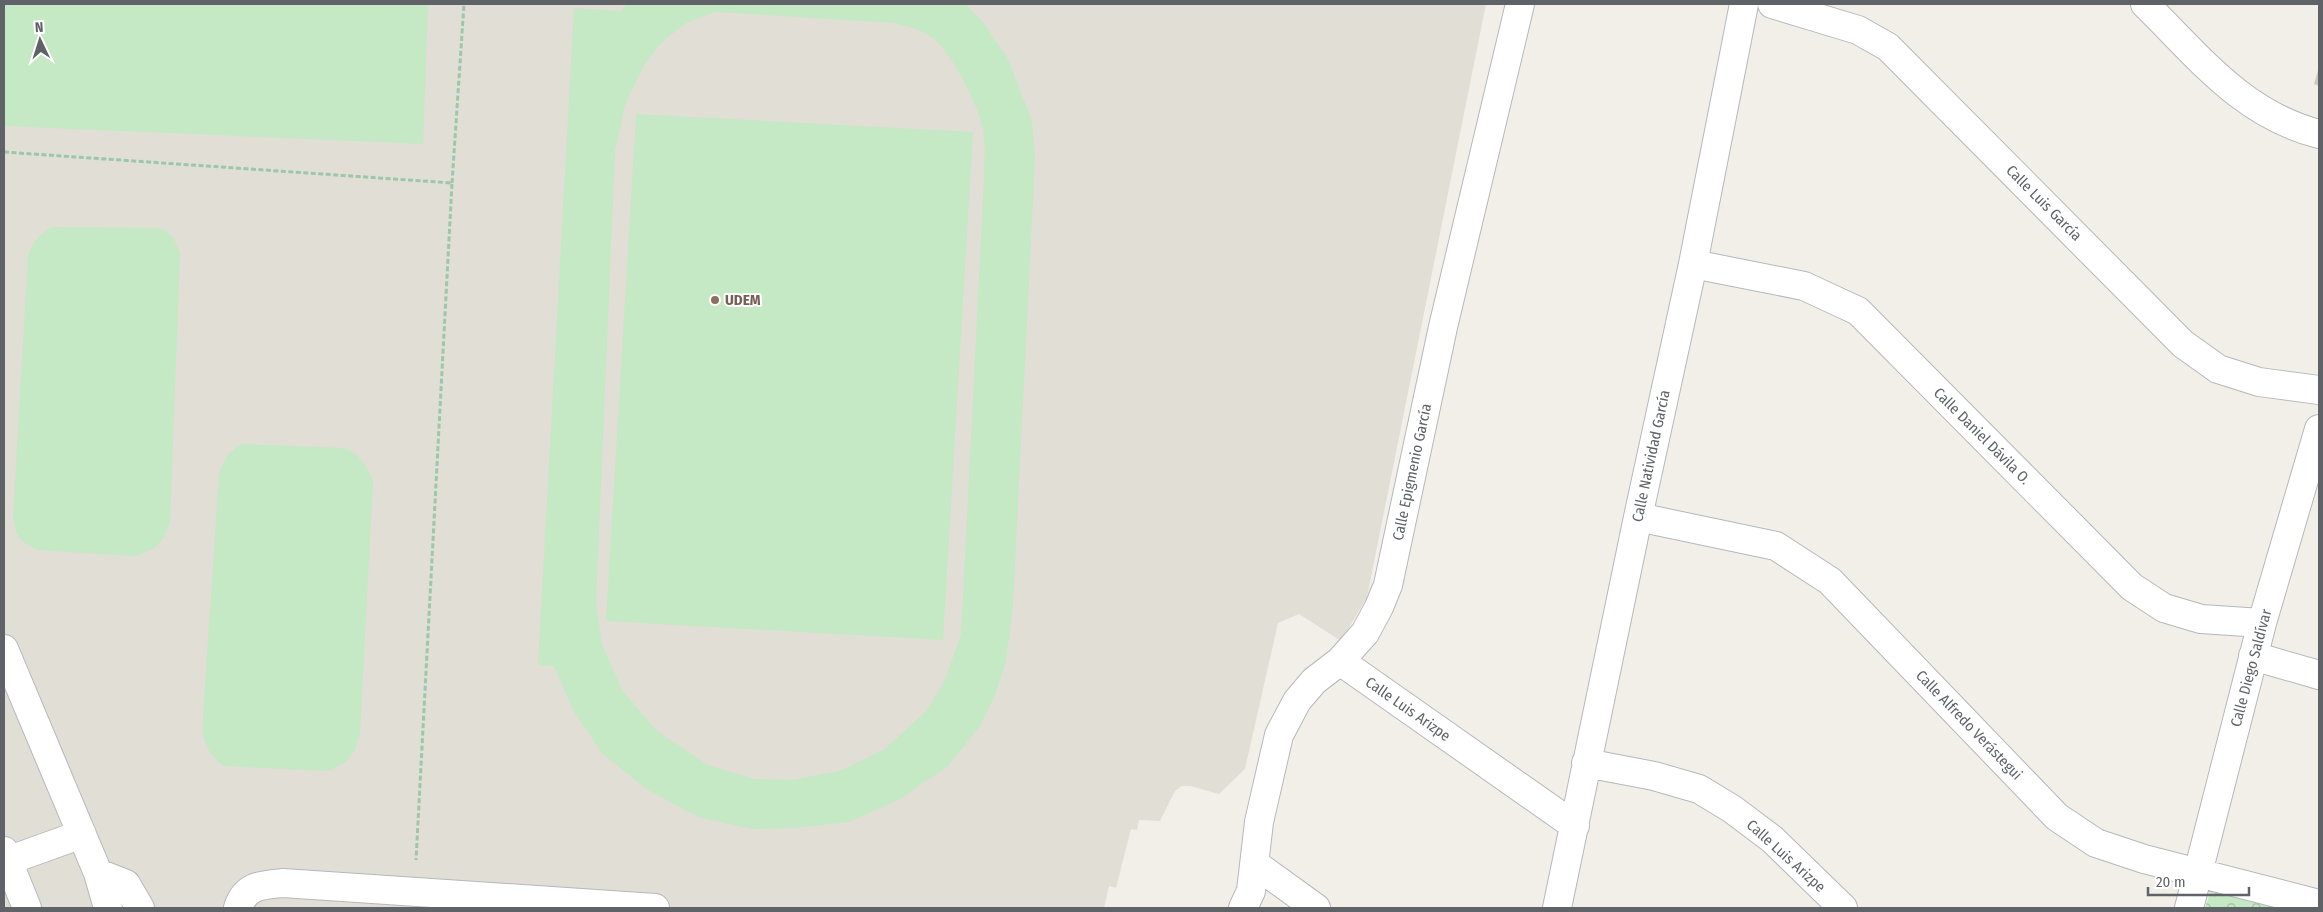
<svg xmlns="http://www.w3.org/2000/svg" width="2323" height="912" font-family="'Fira Sans Condensed',sans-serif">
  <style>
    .education { fill: #e1ded6 }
    .forest { fill: url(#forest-crowns) }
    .pitch { fill: #c5e8c5; fill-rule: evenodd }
    .building { fill: #cccac5 }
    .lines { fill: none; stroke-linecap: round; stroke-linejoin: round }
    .minor-casing { stroke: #b5b8bc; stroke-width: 30 }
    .path { stroke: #9cc7a9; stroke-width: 3; stroke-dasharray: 5 2.5; stroke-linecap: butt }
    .minor { stroke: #fff; stroke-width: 28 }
    .education-dot { fill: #8d6e63; stroke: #fff; stroke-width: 2 }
    .labels { text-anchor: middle; stroke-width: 4; stroke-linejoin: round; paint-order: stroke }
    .street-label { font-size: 15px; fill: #5f6368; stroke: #fff }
    .education-label { font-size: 15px; font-weight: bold; fill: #785e54; stroke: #fff; text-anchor: start }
  </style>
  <defs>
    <pattern id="forest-crowns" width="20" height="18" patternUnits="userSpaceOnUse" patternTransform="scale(1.25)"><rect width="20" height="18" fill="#c5e8c5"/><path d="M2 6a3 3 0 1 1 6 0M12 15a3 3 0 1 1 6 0" fill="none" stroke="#a3c0a4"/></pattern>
  </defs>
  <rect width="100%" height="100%" fill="#f1efe8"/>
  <path class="education" d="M4,4H1486L1367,597L1341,641L1299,614L1278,623L1245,769L1219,794L1190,786H1182L1175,791L1160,821L1139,820L1137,830L1131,829L1116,888L1109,886L1104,908H4Z"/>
  <path class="forest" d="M2211,890L2283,908H2205Z"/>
  <path class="pitch" d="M4,4H428L423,144L4,126Z
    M628,4H965L983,22L1008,59L1032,121L1035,158L1013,605L1006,661L996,693L980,726L948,766L900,799L849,822L794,828L752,829L698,817L646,789L602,753L574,712L554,666L538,665L574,8L620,11ZM715,12L895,23C910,27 924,30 936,41C953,56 979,107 983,129C986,144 984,163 984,179L961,635L944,682L926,711L885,749L840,771L792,780L754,779L708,765L656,730L622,690L602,644L596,604L615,151L625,105L643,67L662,42L686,23Z
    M636,114L973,132L943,640L606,621Z
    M52,227L158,228C172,232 175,239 180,253L170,522L163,539L153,549L135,556L37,550L22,541L16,532L13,517L28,256C33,241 39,235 52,227Z
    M242,444L345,448C361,456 367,465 373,482L360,733L355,750L346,762L328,771L224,766C210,756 206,748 202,731L219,475C224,459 228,452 242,444Z"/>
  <path class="building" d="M2319,67V86L2314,84Z"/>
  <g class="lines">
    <defs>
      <path id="minor" d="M1772,4L1858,30L1888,47L2183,344L2218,369L2259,382L2319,390
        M2145,4C2200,58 2242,114 2319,134
        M1693,264L1804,286L1858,311L2132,587L2164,608L2201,619L2262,623
        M1638,517L1776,546L1830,581L2057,817L2096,843L2144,859L2319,904
        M4,649L98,873L108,908
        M2253,656L2319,675
        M1340,661L1575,826
        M1586,763L1654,776L1699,789L1732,809L1772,839L1843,908
        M4,851L27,908
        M7,861L82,834
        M1255,864L1316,908
        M98,873L126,884L140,908
        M238,908C245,885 262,885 283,883L655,908
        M1243,908L1251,891L1259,822L1279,735L1297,701L1314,681L1340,661L1365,633L1379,607L1388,585L1443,327L1520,4
        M1557,908L1638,517L1693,264L1744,4
        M2189,908L2262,623L2319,429"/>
    </defs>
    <use href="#minor" class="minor-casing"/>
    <path class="path" d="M4,152L452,183L416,860
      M452,183L464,4"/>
    <use href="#minor" class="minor"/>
  </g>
  <circle class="education-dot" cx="715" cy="300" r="5"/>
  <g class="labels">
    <g class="street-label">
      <text transform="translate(2044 203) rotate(45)" y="5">Calle Luis García</text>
      <text transform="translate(1982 436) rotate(45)" y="5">Calle Daniel Dávila O.</text>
      <text transform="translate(1651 456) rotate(-78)" y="5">Calle Natividad García</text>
      <text transform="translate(1412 472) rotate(-78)" y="5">Calle Epigmenio García</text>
      <text transform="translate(2251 668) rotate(-75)" y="5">Calle Diego Saldívar</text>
      <text transform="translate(1408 709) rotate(35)" y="5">Calle Luis Arizpe</text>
      <text transform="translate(1969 725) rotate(46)" y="5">Calle Alfredo Verástegui</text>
      <text transform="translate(1786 856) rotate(42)" y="5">Calle Luis Arizpe</text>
    </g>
    <g class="education-label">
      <text x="725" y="305">UDEM</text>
    </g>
  </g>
  <rect width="2323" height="912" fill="none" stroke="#5f6368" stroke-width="10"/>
  <g transform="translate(40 40) rotate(356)" stroke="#ffffff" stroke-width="4" paint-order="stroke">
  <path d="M0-4L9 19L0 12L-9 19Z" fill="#5f6368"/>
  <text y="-8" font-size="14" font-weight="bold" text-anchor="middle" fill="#5f6368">N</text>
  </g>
  <path d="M2148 887v8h101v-8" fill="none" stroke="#5f6368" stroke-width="2.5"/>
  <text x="2156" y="887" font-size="15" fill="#5f6368" stroke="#ffffff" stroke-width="4" paint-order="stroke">20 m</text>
</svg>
